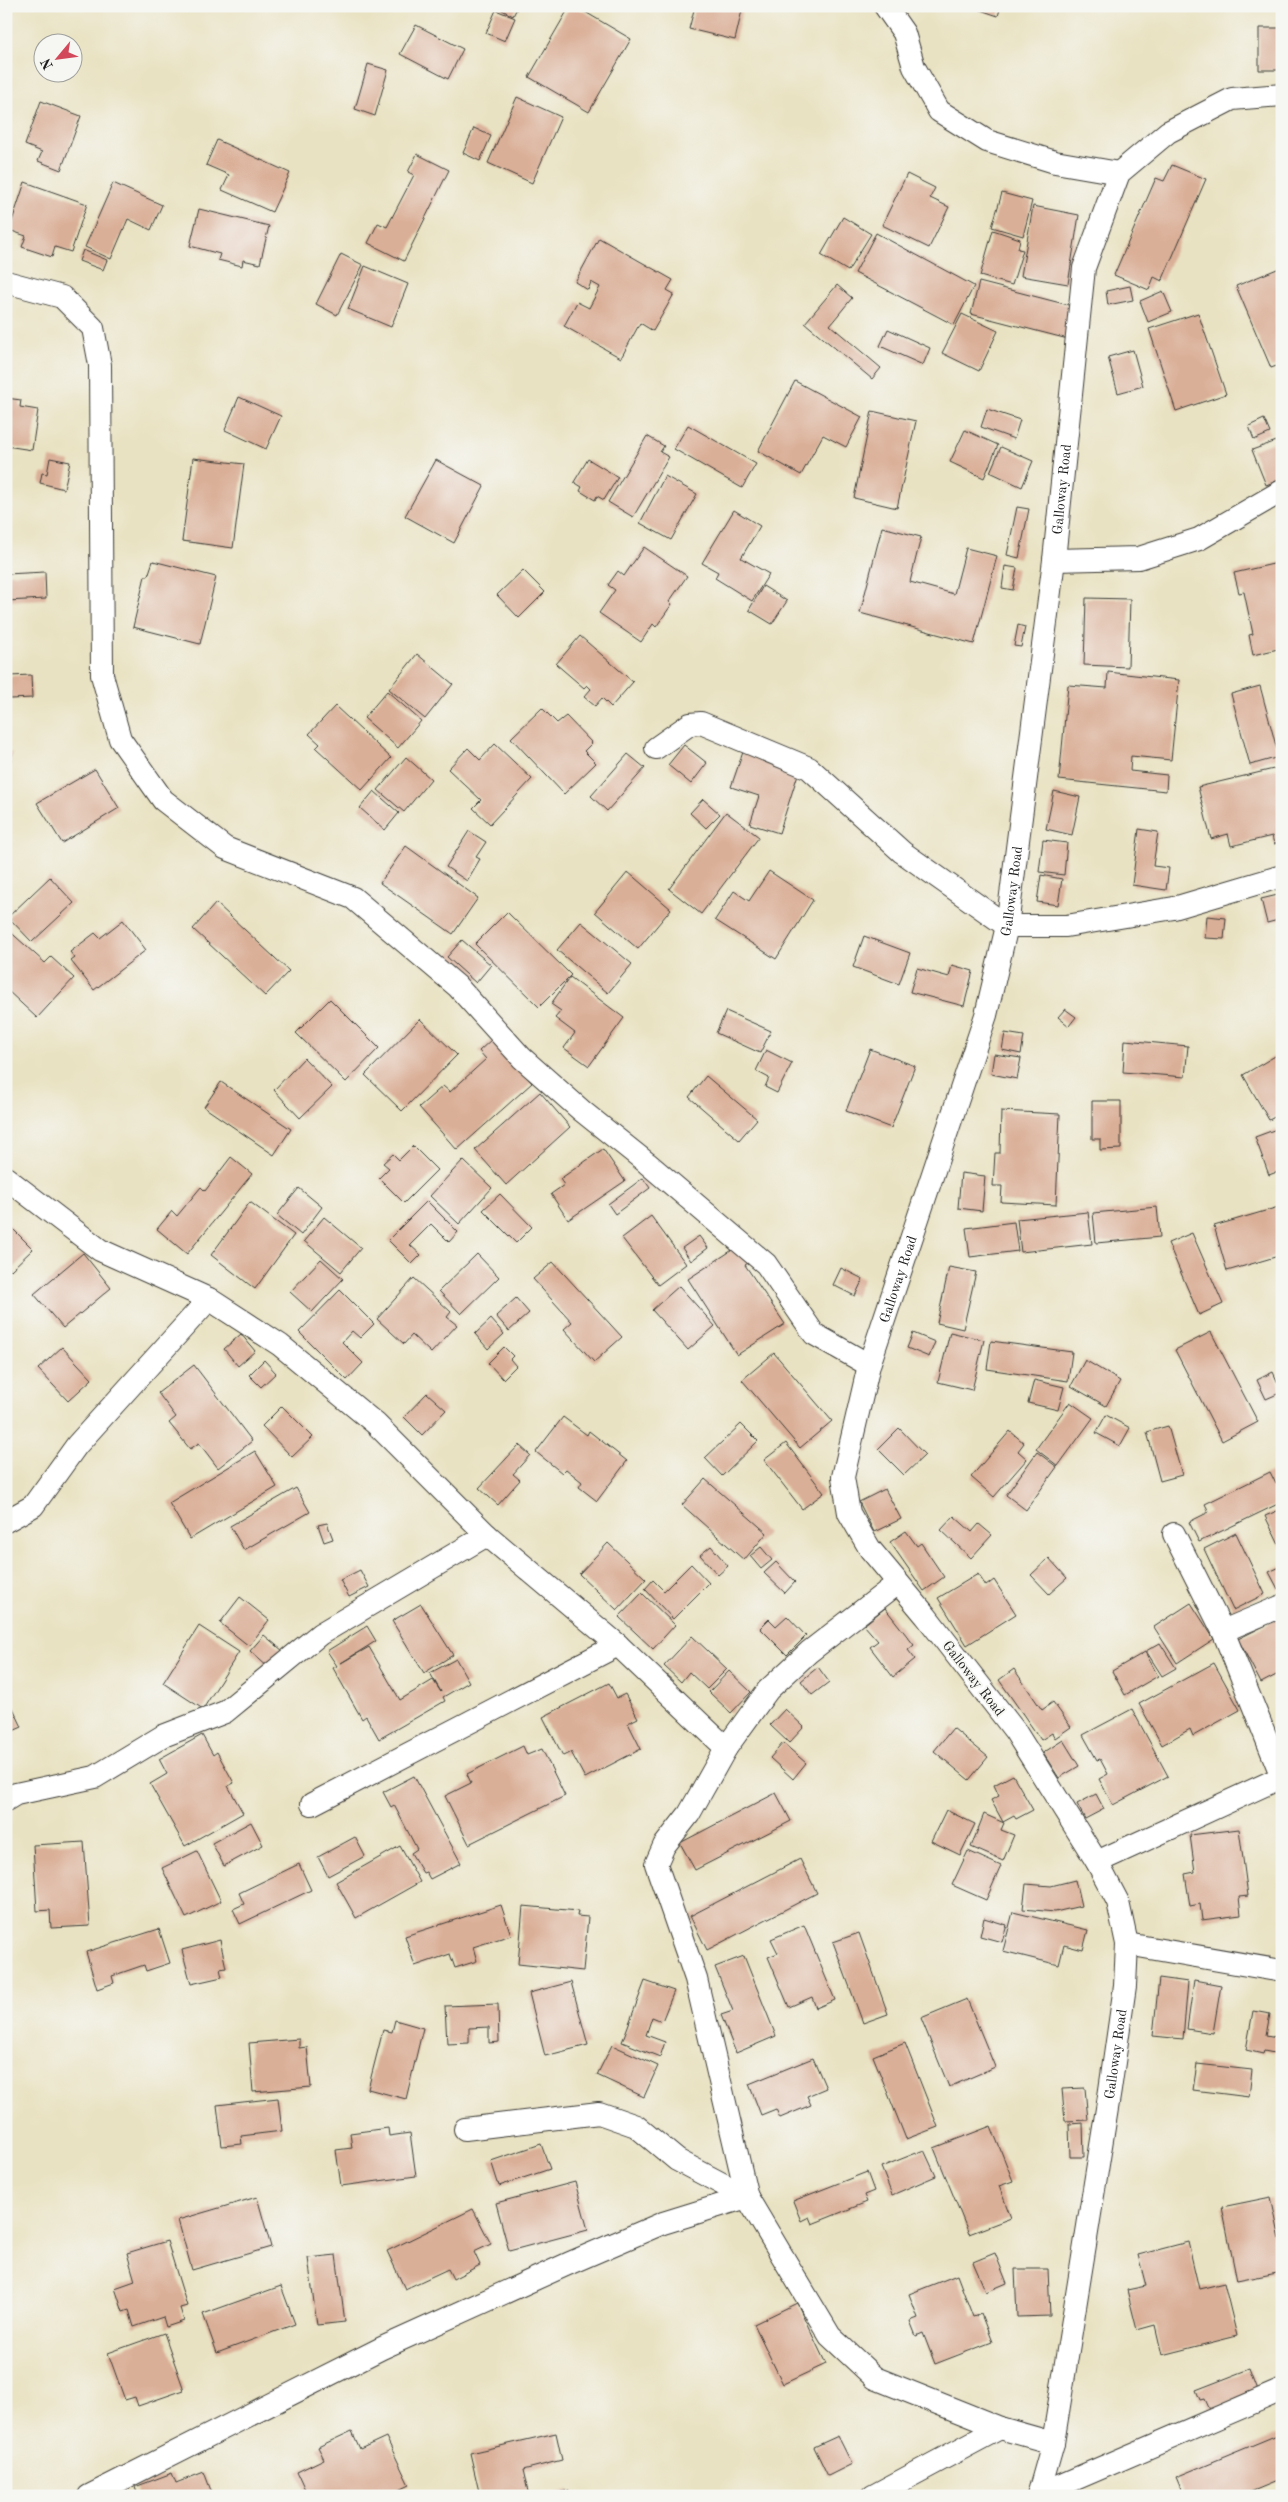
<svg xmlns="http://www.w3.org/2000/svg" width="1288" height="2502" font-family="'Old Standard TT',serif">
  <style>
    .building { fill: #daaf97 }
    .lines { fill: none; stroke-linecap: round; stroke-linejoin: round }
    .street-casing { stroke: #3b3a35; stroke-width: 24 }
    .street { stroke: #fff; stroke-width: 22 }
    .labels { text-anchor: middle; stroke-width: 4; stroke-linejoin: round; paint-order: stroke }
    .street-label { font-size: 14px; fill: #1c1c1c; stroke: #f6f6f2 }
  </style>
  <rect width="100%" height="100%" fill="#f6f6f2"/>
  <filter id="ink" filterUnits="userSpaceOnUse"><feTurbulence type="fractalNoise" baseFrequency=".02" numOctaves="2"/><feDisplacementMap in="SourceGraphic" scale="10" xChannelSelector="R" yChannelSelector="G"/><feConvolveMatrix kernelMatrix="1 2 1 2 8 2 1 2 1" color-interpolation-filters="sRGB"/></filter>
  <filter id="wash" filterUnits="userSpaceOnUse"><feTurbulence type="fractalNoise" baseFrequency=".0096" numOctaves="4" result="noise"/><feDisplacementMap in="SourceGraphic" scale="20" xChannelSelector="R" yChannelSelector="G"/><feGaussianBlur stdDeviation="1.12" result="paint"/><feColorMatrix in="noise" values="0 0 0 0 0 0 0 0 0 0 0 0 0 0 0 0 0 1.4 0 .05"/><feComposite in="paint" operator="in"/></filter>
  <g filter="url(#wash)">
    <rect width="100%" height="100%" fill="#e9e2c2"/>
    <g id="blocks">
      <path class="building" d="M495,6H518L513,16Z
        M570,6H575L631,39L589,112L529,77Z
        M695,6H743L735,40L689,29Z
        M969,6H1001L998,16Z
        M496,10L515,18L505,41L486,33Z
        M416,25L463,49L448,79L400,54Z
        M1259,28H1282V70H1259Z
        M368,64L388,70L375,116L355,109Z
        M517,97L561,117L532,183L488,163Z
        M41,101L81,116L61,170L38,161L42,152L25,145Z
        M474,128L491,136L480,161L463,153Z
        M217,140L290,173L272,212L222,190L229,175L206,165Z
        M417,154L449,170L404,261L368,243L378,223L387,227L414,175L408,172Z
        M1172,165L1206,179L1162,281L1154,277L1149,290L1114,275L1156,178L1164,181Z
        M907,174L935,188L930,198L949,207L929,248L882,225Z
        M25,182L87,204L71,252L55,247L52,257L22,247L26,236L9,230Z
        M113,183L162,205L151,230L128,219L111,259L85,247Z
        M1002,193L1032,201L1023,236L992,227Z
        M1033,206L1079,215L1068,284L1021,276Z
        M199,209L269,226L260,264L243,260L242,266L218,260L220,254L190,246Z
        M843,217L871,234L848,271L821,255Z
        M993,230L1020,239L1018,249L1023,250L1012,285L980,276Z
        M876,233L974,286L954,325L855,273Z
        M599,238L673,280L667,290L674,294L653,331L640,323L621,358L564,326L577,302L589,308L600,287L591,282L588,290L575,282Z
        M83,250L107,260L103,270L79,261Z
        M341,254L363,265L337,315L316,304Z
        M365,266L408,284L391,327L348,309Z
        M1282,267V364L1271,368L1236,286Z
        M979,282L1076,307L1068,339L971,314Z
        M837,285L852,298L830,325L881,368L872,379L805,323Z
        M1130,286L1133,300L1108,305L1106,291Z
        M1163,291L1172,312L1148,322L1140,301Z
        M1198,313L1226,394L1176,411L1149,329Z
        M962,314L998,331L979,371L942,353Z
        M888,329L930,348L923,365L880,346Z
        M1133,350L1143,386L1118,393L1108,357Z
        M795,381L862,417L846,447L823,435L801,475L758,451Z
        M239,397L281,416L266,449L225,430Z
        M6,398L21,400L20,407L38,410L32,450L6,446Z
        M987,409L1020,420L1014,439L981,427Z
        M872,411L916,421L897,508L854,498Z
        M1264,419L1270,433L1254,440L1249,426Z
        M688,425L756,464L742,488L674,449Z
        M965,430L998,445L984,478L950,462Z
        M647,436L664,446L660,452L669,457L633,517L608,502Z
        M1282,439V479L1266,485L1252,450Z
        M1001,447L1033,461L1022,487L990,472Z
        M50,458L70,462L64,489L40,483L42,473L47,474Z
        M193,458L244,464L233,548L182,541Z
        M588,459L618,477L604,500L597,496L595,500L580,491L582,487L574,482Z
        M436,460L484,486L454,543L405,516Z
        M665,476L697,494L671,540L640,523Z
        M1017,507L1029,509L1019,558L1007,555Z
        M734,510L760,526L741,558L769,574L752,601L715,578L718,572L702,563Z
        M882,527L921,537L910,582L954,594L966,548L997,556L974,644L860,613Z
        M644,547L687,576L669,602L672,604L656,627L653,624L641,642L599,613L615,590L608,585L618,571L624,576Z
        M153,561L216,577L200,644L133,627L145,576H148Z
        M1282,562V648L1253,655L1249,635L1253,634L1244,592L1239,593L1234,573Z
        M1005,566L1017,568L1013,590L1002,588Z
        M523,570L545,592L519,618L497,595Z
        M45,572L46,599L6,601V574Z
        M763,586L787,601L772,624L749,610Z
        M1086,598L1130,599L1128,667L1084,665Z
        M1018,625L1025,627L1021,647L1014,646Z
        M580,636L633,682L611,707L602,698L595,706L584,697L591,689L587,685L584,688L556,664Z
        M417,654L453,684L425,719L389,689Z
        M1108,672L1179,680L1171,760L1131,756L1130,771L1167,775L1166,791L1059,780L1068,685L1107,688Z
        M31,675L32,698L10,699V676Z
        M1260,686L1279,757L1250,765L1231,694Z
        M387,691L421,721L398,748L364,718Z
        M335,706L391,758L362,790L316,748L320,744L309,734Z
        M542,708L557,723L566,716L592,743L584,751L596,763L564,794L511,738Z
        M495,744L532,779L490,824L473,808L481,800L448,769L468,748L480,760Z
        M684,745L707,763L691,784L668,765Z
        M6,752L12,753L7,780H6Z
        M743,752L799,771L779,833L750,824L759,796L731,787Z
        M628,754L645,768L607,811L591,796Z
        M406,757L431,779L404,812L378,790Z
        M1282,767V842L1274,844L1272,836L1231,846L1228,834L1211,839L1198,787Z
        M95,769L119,808L62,843L37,803Z
        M374,791L399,813L385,830L360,808Z
        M1054,791L1080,797L1072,835L1046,829Z
        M703,799L720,814L706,828L690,813Z
        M726,812L759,837L701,914L669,889Z
        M1139,829L1158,832L1153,866L1169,868L1166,890L1132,885Z
        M469,831L486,842L476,857L480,859L467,881L446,867Z
        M1043,840L1067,843L1064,875L1039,872Z
        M406,846L478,898L453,934L380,883Z
        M769,871L813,900L776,959L715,920L734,891L749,901Z
        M628,872L671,909L638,949L595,912Z
        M1041,875L1062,879L1058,905L1037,902Z
        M50,877L74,903L32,942L8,917Z
        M1282,894V919L1267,923L1261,899Z
        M216,903L289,971L265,996L193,929Z
        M507,912L571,975L539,1007L475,944Z
        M1207,916L1226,918L1224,939L1205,938Z
        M123,920L146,950L94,990L71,961L75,958L70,952L95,933L100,938Z
        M581,922L632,964L608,993L557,950Z
        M6,928L45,963L51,957L74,978L37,1018L6,989Z
        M864,936L910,953L899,984L853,967Z
        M462,940L491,965L476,983L447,957Z
        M952,965L973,971L964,1006L910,992L917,968L949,977Z
        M570,977L624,1018L589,1066L564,1048L575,1033L555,1018L561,1011L551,1004Z
        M330,999L379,1048L346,1082L296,1033Z
        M1065,1009L1076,1017L1069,1026L1058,1017Z
        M726,1011L771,1031L760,1053L716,1033Z
        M420,1019L457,1055L402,1111L365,1075Z
        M1005,1033L1024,1036L1021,1054L1002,1050Z
        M492,1039L532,1083L457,1150L419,1107L443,1086L450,1092L486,1059L479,1051Z
        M1125,1040L1188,1046L1185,1077L1123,1072Z
        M870,1049L915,1066L891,1128L846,1111Z
        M766,1050L792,1063L777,1093L765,1087L769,1078L756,1071Z
        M1282,1052V1113L1269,1120L1243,1075Z
        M994,1054L1021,1058L1017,1079L991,1074Z
        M304,1058L332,1087L300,1118L274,1090Z
        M706,1076L757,1119L739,1140L689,1097Z
        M221,1082L291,1129L274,1155L204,1107Z
        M540,1092L570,1127L506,1185L475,1150Z
        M1092,1101H1121V1149L1100,1150V1139H1092Z
        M1001,1111L1060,1114L1056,1205L1001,1202L1002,1186H993L995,1153H1000Z
        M1282,1127V1170L1269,1175L1255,1137Z
        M413,1146L437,1170L404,1203L379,1178L389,1168L383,1163L393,1154L399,1160Z
        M603,1149L625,1181L568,1220L551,1194L564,1185L560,1179Z
        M231,1157L252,1174L187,1254L157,1229L172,1211L177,1216L201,1187L205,1191Z
        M463,1160L492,1188L459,1224L430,1196Z
        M961,1173L985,1176L982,1211L958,1208Z
        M643,1178L650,1188L615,1214L608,1204Z
        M299,1188L322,1207L301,1235L277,1215Z
        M500,1194L532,1227L516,1243L483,1210Z
        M427,1201L458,1232L449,1242L431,1224L410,1245L421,1255L412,1264L388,1240Z
        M250,1202L294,1235L255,1289L211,1255Z
        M1282,1206V1255L1227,1271L1214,1226Z
        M1157,1207L1160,1237L1096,1243L1093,1213Z
        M1088,1212L1092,1244L1021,1252L1017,1219Z
        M651,1216L686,1264L658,1285L622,1238Z
        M324,1217L361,1248L341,1272L304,1241Z
        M6,1222L33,1249L11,1270L6,1265Z
        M1014,1222L1018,1251L970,1257L966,1228Z
        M1192,1233L1223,1304L1199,1315L1168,1243Z
        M699,1236L708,1248L691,1261L682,1248Z
        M740,1245L751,1261L745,1265L785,1324L737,1355L688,1279Z
        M83,1253L111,1288L63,1328L34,1294Z
        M477,1254L499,1277L461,1314L439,1291Z
        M321,1259L343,1279L312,1312L290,1292Z
        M553,1262L622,1337L594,1362L564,1329L572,1322L533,1279Z
        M949,1267L976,1272L963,1329L937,1323Z
        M841,1268L863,1279L855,1296L833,1285Z
        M414,1278L451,1312L447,1317L457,1325L431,1353L412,1335L404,1344L377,1319Z
        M679,1286L715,1326L688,1350L652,1310Z
        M340,1290L374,1324L360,1338L352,1331L342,1342L363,1363L347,1380L299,1332Z
        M516,1298L529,1313L509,1331L496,1316Z
        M491,1319L504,1334L488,1349L475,1334Z
        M950,1332L984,1340L972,1390L938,1382Z
        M1211,1332L1258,1422L1222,1441L1175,1350Z
        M913,1333L935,1342L929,1357L907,1348Z
        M241,1334L255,1351L238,1366L224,1349Z
        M991,1341L1072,1352L1068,1381L987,1369Z
        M62,1347L92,1379L68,1401L38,1369Z
        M504,1347L513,1356L510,1359L516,1366L503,1379L488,1363Z
        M774,1353L832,1421L800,1448L742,1380Z
        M264,1360L276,1373L261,1387L249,1375Z
        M1085,1360L1120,1381L1106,1406L1071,1386Z
        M194,1365L252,1441L218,1468L199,1443L190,1449L169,1423L176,1417L158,1393Z
        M1273,1372L1282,1392L1266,1399L1257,1380Z
        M1034,1380L1064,1387L1058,1410L1028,1403Z
        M427,1393L446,1410L422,1435L404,1417Z
        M1070,1402L1093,1418L1058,1466L1036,1449Z
        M282,1406L313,1437L292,1457L262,1426Z
        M1106,1415L1130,1428L1120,1446L1096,1433Z
        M563,1417L587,1435L589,1431L627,1461L597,1501L579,1487L582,1482L566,1469L562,1473L536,1452Z
        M741,1424L758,1441L722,1476L705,1458Z
        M1168,1426L1182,1475L1160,1481L1147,1432Z
        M899,1428L925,1455L904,1475L878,1449Z
        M1010,1431L1024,1443L1018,1451L1027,1459L994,1497L971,1477Z
        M786,1443L824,1493L802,1509L764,1460Z
        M519,1445L530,1455L513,1474L520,1480L498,1505L479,1488Z
        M255,1451L277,1487L190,1539L169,1503Z
        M1037,1452L1057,1467L1026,1510L1006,1495Z
        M1270,1472L1276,1484L1282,1482V1502L1199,1542L1189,1522L1209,1512L1205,1504Z
        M705,1479L767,1533L744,1560L682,1505Z
        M296,1488L310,1512L244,1550L230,1526Z
        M885,1489L901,1519L874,1532L859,1502Z
        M1282,1509V1551L1265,1516Z
        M954,1516L972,1532L979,1524L992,1535L971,1558L941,1530Z
        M327,1523L333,1539L324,1542L318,1525Z
        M906,1531L917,1546L921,1543L944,1577L924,1591L890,1542Z
        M1236,1533L1265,1594L1233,1610L1204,1549Z
        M608,1543L646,1579L617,1610L579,1574Z
        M711,1546L728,1566L718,1575L700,1555Z
        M761,1547L772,1560L761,1569L750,1556Z
        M1049,1558L1067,1578L1049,1594L1031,1575Z
        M776,1562L795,1582L785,1593L764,1573Z
        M691,1564L709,1583L673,1619L645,1589L653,1580L664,1591Z
        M1282,1566V1587L1278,1589L1269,1572Z
        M360,1570L369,1587L349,1597L340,1580Z
        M978,1574L986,1586L994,1580L1016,1614L967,1645L938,1598Z
        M642,1593L675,1625L653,1649L619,1617Z
        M240,1597L269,1620L249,1646L220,1623Z
        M1191,1603L1214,1639L1177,1663L1154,1627Z
        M421,1604L453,1655L424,1673L392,1621Z
        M885,1608L914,1645L908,1650L915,1659L893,1677L870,1647L878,1641L864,1625Z
        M787,1616L806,1636L787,1655L760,1628L769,1619L776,1626Z
        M1282,1617V1672L1261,1683L1238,1639Z
        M199,1626L239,1652L203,1709L163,1683Z
        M367,1626L376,1641L341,1663L369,1647L400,1700L433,1680L441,1692L430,1673L456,1659L469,1682L443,1697L445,1701L379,1739L366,1716L362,1719L333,1668L337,1666L327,1651Z
        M264,1635L283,1651L269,1668L250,1651Z
        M692,1636L727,1669L707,1689L689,1672L681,1682L664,1666Z
        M1160,1643L1176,1668L1162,1676L1146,1651Z
        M1145,1652L1158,1676L1125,1695L1112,1671Z
        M1214,1663L1240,1710L1193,1736L1190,1729L1162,1745L1139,1704Z
        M818,1667L829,1682L812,1695L801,1681Z
        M1014,1669L1042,1710L1053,1702L1071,1727L1055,1738L1052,1733L1041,1740L999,1680Z
        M729,1671L751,1692L731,1713L709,1692Z
        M609,1683L617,1698L625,1694L638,1718L628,1723L641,1749L585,1778L571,1752L563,1756L543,1717Z
        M13,1708L22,1727L6,1734V1711Z
        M785,1709L804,1727L789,1743L770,1725Z
        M1132,1709L1168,1776L1113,1805L1099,1779L1108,1774L1100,1759L1097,1760L1083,1735Z
        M953,1728L988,1757L969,1780L934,1751Z
        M202,1735L213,1755L217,1752L234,1783L228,1786L243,1813L185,1846L150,1784L167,1774L159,1759Z
        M1063,1740L1079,1766L1059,1778L1043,1753Z
        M783,1743L806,1763L793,1779L770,1758Z
        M523,1746L527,1755L542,1749L565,1796L469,1844L445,1796L471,1783L467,1774Z
        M1013,1775L1033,1810L1016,1819L1014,1816L1003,1822L991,1800L999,1796L994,1785Z
        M414,1776L461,1863L430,1879L426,1872L423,1873L411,1853L417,1849L394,1805L391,1807L383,1792Z
        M776,1793L791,1821L695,1870L680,1843Z
        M1096,1794L1104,1809L1085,1819L1077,1804Z
        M946,1810L975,1824L960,1855L931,1841Z
        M984,1814L1004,1823L1001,1830L1014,1835L1003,1861L971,1847Z
        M251,1822L263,1845L224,1866L212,1843Z
        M1239,1829L1248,1896L1239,1897L1241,1915L1202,1920L1200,1904L1190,1906L1185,1874L1195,1872L1190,1835Z
        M355,1837L365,1856L328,1876L318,1857Z
        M84,1842L90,1926L51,1928L50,1910L37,1911L33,1845Z
        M400,1846L420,1882L356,1918L336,1882Z
        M197,1851L221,1901L186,1918L162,1868Z
        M968,1851L1001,1866L986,1900L952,1885Z
        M800,1859L817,1893L707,1950L690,1916Z
        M299,1864L311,1890L240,1924L233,1909L244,1904L239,1893Z
        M1075,1880L1081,1906L1055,1912L1023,1909L1026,1884L1051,1886Z
        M501,1905L511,1935L473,1947L477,1961L455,1968L450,1954L415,1966L405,1936Z
        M523,1906L578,1911L577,1916L588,1917L583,1971L518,1964Z
        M1013,1912L1088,1930L1083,1950L1064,1945L1059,1965L1003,1951Z
        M984,1918L1007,1925L1002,1942L980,1936Z
        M804,1925L835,2000L816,2008L812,1997L789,2007L768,1957L778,1953L771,1939Z
        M159,1929L170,1963L146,1971L144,1965L112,1976L114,1983L97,1989L86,1952Z
        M859,1933L888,2014L863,2023L833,1942Z
        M220,1940L226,1968L220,1969L222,1977L191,1984L182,1950Z
        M744,1956L776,2036L736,2053L721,2015L733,2011L715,1967Z
        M1159,1978L1188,1982L1183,2039L1153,2036Z
        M1194,1980L1221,1985L1213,2033L1187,2029Z
        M645,1981L674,1991L662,2021L652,2017L646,2035L665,2042L660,2057L622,2042Z
        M571,1982L588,2045L545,2056L529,1993Z
        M967,1999L995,2067L949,2087L921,2018Z
        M498,2004L499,2042L489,2043V2027L469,2028V2043L447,2044L445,2006Z
        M1253,2011L1270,2014L1266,2035L1277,2037L1274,2053L1264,2051L1263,2054L1246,2050Z
        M395,2020L423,2028L406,2099L368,2089L383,2030L392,2032Z
        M299,2039V2048L307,2047L311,2087L253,2092L249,2043Z
        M905,2043L938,2127L906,2139L873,2056Z
        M612,2045L658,2066L644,2097L597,2075Z
        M813,2058L826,2088L807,2096L811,2105L780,2118L776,2109L761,2115L749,2084Z
        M1197,2064L1252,2070L1249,2097L1193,2090Z
        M1085,2088L1088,2120L1065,2121L1062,2089Z
        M278,2098L282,2131L241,2136L242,2144L222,2146L217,2105Z
        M1083,2123L1084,2157H1070L1069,2124Z
        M991,2126L1013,2181L999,2186L1011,2218L969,2234L934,2148Z
        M388,2128L389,2136L410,2133L416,2176L341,2186L336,2150L352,2148L350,2133Z
        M541,2144L550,2169L499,2186L491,2161Z
        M924,2150L936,2176L892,2195L881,2167Z
        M867,2172L874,2191L864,2195L867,2202L812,2224L809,2217L801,2221L793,2201Z
        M575,2182L588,2230L509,2251L496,2203Z
        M257,2197L271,2247L192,2270L178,2220Z
        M1271,2197L1282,2249V2272L1237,2281L1222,2207Z
        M473,2209L491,2244L474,2252L480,2265L453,2279L448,2269L405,2289L387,2251Z
        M167,2241L187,2306L180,2308L184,2321L166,2327L163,2317L134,2327L129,2310L123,2312L115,2288L135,2281L127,2253Z
        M1188,2242L1199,2289L1224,2283L1237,2336L1162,2355L1155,2325L1137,2330L1127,2290L1146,2286L1138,2255Z
        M995,2253L1007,2283L986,2292L973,2262Z
        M336,2255L345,2322L317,2325L308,2258Z
        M1015,2269H1048L1050,2316L1017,2317Z
        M957,2275L973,2317L981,2314L992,2342L935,2364L923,2333L916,2336L910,2321L918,2318L909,2294Z
        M281,2286L295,2324L217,2353L203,2314Z
        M797,2303L826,2364L783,2384L754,2324Z
        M164,2333L184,2390L138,2406L135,2397L125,2400L108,2353Z
        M1250,2369L1258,2390L1209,2410L1204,2399L1200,2400L1196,2390Z
        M352,2431L360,2449L386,2437L409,2485L386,2496H308L297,2472L324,2459L318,2447Z
        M556,2433L562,2460L523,2470L529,2496H480L470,2453Z
        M1282,2433V2479L1241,2496H1184L1176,2477Z
        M838,2436L852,2464L828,2476L814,2447Z
        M204,2472L213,2496H130L137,2493L135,2487L172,2473L176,2483Z
        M569,2490L570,2496H550V2495Z"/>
    </g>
  </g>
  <g filter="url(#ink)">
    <use href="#blocks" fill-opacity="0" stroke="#3b3a35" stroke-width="1"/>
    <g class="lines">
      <defs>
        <g id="street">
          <path d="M885,6L904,33L914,67L939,111L987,141L1055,162L1119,173"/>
          <path d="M6,282L62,297L93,328L100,365L102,675L120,739L163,800L225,848L353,898L457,986L522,1058L582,1111L647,1163L766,1264L814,1334L869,1365"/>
          <path d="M1054,560L1139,558L1199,539L1282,491"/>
          <path d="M656,748L690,724L701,723L809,768L902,852L1007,926H1066L1174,908L1282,876"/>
          <path d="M6,1178L100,1250L209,1299L280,1345L376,1424L487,1535L618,1645L726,1748L768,1690L809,1652L898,1583"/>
          <path d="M6,1521L33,1506L77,1445L209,1299"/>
          <path d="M1174,1534L1223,1631L1282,1777"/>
          <path d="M1223,1631L1282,1606"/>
          <path d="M726,1748L689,1814L664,1846L656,1864L696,1979L747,2197"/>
          <path d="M6,1800L16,1794L95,1777L163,1736L225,1712L320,1634L487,1535"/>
          <path d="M312,1804L618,1645"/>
          <path d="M1097,1862L1282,1777"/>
          <path d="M1127,1944L1282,1971"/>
          <path d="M465,2129L599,2113L636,2126L677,2160L747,2197"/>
          <path d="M1038,2495L1282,2390"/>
          <path d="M89,2496L382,2348L570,2263L663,2223L747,2197L830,2336L875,2378L1000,2428L1053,2443"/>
          <path d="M873,2496L1000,2428"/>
          <path id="s1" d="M1038,2496L1053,2443L1110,2090L1125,1986L1127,1944L1118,1902L1097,1862L1015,1731L926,1616L870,1549L849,1513L843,1477L869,1365L986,1015L1007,926L1054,560L1084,268L1119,173L1168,132L1232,99L1282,95"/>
        </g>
      </defs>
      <use href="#street" class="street-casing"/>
      <use href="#street" class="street"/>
    </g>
  </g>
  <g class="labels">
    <g class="street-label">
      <text dy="5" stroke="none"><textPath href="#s1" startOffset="2129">Galloway Road</textPath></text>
      <text dy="5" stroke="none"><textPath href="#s1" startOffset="1724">Galloway Road</textPath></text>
      <text dy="5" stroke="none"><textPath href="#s1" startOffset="1319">Galloway Road</textPath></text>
      <text transform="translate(974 1678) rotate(52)" y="5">Galloway Road</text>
      <text dy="5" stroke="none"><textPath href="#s1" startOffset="449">Galloway Road</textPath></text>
    </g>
  </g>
  <rect width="1288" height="2502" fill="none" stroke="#f6f6f2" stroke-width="25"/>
  <g transform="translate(58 58) rotate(241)"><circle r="24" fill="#f6f6f2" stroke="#9f9f9c"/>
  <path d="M0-4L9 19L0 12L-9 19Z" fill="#d1495b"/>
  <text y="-8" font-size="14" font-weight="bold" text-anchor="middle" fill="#1c1c1c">N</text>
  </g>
</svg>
